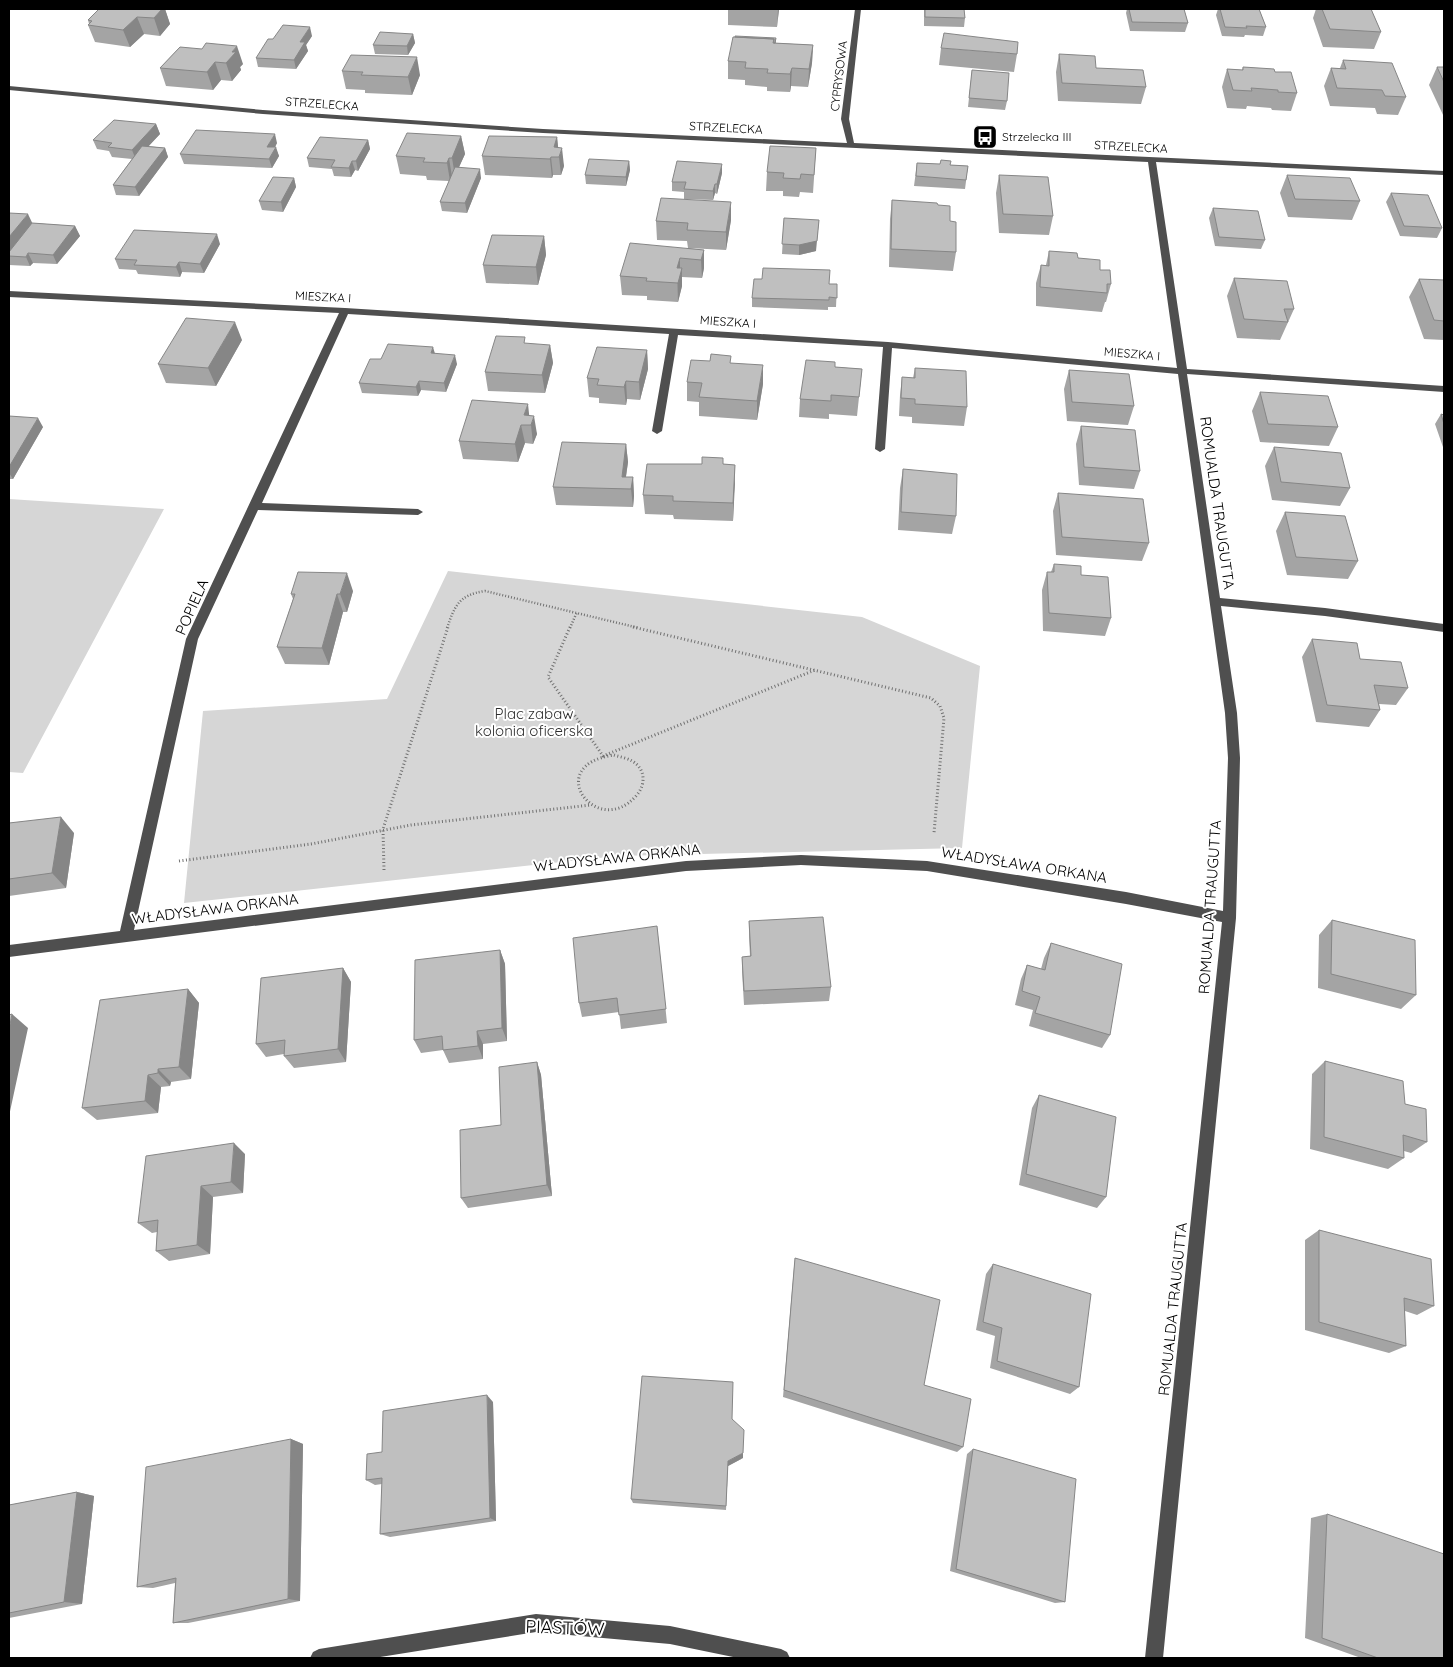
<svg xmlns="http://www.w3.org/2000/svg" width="1453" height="1667" font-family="Quicksand,sans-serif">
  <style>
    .green { fill: #d6d6d6 }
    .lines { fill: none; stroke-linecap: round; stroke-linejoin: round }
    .path-far1 { stroke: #717171; stroke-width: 2.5; stroke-dasharray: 1 2; stroke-linecap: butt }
    .path { stroke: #717171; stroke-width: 3; stroke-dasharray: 1 2.5; stroke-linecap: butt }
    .minor { fill: #4f4f4f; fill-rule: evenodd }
    .wall { fill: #a4a4a4 }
    .shaded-wall { fill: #868686 }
    .building { fill: #bfbfbf; stroke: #868686 }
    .labels { text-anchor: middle; stroke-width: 4; stroke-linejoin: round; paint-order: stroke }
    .far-street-label { font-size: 12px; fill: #000; stroke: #fff }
    .far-poi-label { font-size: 12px; fill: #000; stroke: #fff; text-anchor: start }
    .street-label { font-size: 15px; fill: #000; stroke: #fff }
    .park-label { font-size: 15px; fill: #2d2d2d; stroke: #fff }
    .near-street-label { font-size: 18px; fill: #000; stroke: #fff }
  </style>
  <rect width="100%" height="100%" fill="#fff"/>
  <path class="green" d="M9,499L164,509L23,773L9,772Z
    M448,571L862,617L980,666L962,848L617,856L184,903L203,711L387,699Z"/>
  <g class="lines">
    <path class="path-far1" d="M447,628C455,605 459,595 485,591L639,628
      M570,628L577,612"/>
    <path class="path" d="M570,627L548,677L603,756L815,670
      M633,627L931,698L940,706L944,718L934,833
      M614,755C620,757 627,758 632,761C646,769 646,785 636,796C597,840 541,765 614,755Z
      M179,861L311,844L411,825L591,805
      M384,870L383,829L448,627"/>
    <path class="minor" d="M855,9H861L849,119L854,143L1444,171V175L1156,162L1187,369L1444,386V392L1187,374L1220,598L1325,608L1444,624V632L1325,616L1221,606L1237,713L1240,758L1236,918L1163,1658H1145L1222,922L1126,904L927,871L801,865L686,871L9,957V945L120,931L186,639L339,313L9,297V291L345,308L888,342L1177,368L1148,162L543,133L263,114L9,90V86L263,110L543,129L847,143L841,119ZM348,314L669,334L652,431L657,434L662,431L678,335L883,347L875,449L880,452L885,449L892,348L1178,374L1225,713L1228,758L1223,911L1126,892L927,861L801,855L686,861L134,930L198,639L258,510L418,515L423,512L418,509L262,503Z
      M536,1614L670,1626L781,1649L787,1652L790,1658H738L670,1644L536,1632L374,1658H310L313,1652L319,1649Z"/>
  </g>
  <path class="wall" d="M99,9H165L170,24L160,36L144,34L130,47L95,42L88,25L89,24L88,20Z
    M728,9H779L777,27L728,25Z
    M924,9H964L965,18L964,27L924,26Z
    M1127,9H1184L1188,23L1185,32L1130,31L1126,13Z
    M1218,9H1259L1266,27L1263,36L1245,35L1244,37L1222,36L1216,15Z
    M1316,9H1371L1381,32L1374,49L1323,47L1313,18Z
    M413,34L415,43L408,55L375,54L373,45Z
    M312,36L306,45L308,51L296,69L258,67L256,58L273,39Z
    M776,38V43L813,45L812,63L808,87L791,86L790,92L767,91V87L745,85V80L728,79V61Z
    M180,47L243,64L240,67L241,70L232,81L221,80L213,90L166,86L160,68Z
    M941,48L1017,54L1014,72L939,65Z
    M1059,54L1146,87L1141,104L1058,101L1056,72Z
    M1343,60L1406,97L1398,115L1377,114L1375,108L1330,106L1324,86L1331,68H1340Z
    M1243,67L1275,72L1297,93L1291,111L1272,110L1271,108L1247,106L1246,109L1227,108L1222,87L1227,69L1242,70Z
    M1437,67H1444V117L1429,85Z
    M972,70L1007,101L1005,110L968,107Z
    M342,71L420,75L412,95L365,93V90L346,89Z
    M156,124L160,134L148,146L165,148L168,157L139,196L116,195L113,185L132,159L112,157L109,151L97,149L93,140Z
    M461,136L465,154L459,167L481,178L467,213L442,211L440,202L449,181L427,180L426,176L400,174L396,156Z
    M557,137L558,148L564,166L561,175H553L552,178L485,175L482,156Z
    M368,140L370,149L358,171L355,170L351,177L334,176L332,169L309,167L307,158Z
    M277,143L275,147L279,156L272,168L184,164L180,154Z
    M816,148L813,193L800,192L799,197L783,196V191H766L767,172Z
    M629,161L630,170L626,186L586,184L585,175Z
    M917,163L968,166L965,189L914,186Z
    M722,173L717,194L715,193L713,200L684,199V192L672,191V182Z
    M999,175L1053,216L1049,235L999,233L996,193Z
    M1287,175L1360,201L1352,220L1288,217L1280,193Z
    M294,178L296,187L283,212L262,210L259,201Z
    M1391,193L1442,228L1437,238L1400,236L1386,202Z
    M892,200L938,205L950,221L956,252L953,271L889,267L890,219Z
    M1213,208L1265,240L1261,249L1215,246L1209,218Z
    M9,213L32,223L75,226L80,236L57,264L33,263L30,266L9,265Z
    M784,218L816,251L799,255L782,254Z
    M731,220L726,250L688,248L704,250V268L702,278L682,277V286L678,302L647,300V296L622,295L620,276L688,248L687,241L657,240L656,221Z
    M544,236L546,255L538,285L486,283L483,265Z
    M220,244L204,273L182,272L180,277L138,274L136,270L119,269L115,259Z
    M1049,251L1078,258L1100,270L1111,284L1106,302H1105L1102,312L1036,306V283L1041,265H1046Z
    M1234,278L1294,309L1280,340L1237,338L1227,296Z
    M1419,279L1444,280V340L1424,339L1409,297Z
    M829,284H837L836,307H828V310L752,307V298Z
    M242,340L216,386L166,383L158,364Z
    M550,345L553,363L545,393L488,391L485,372Z
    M647,350L648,369L640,400L627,399L626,405L599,403V398L589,397L587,378Z
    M435,354L457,364L446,392L421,390L418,396L362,393L359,383L381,359Z
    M731,363L763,384L757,420L699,416V402L687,401V382Z
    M835,367L862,369L857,416L829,414V419L799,417L800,399Z
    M915,368L967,407L964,426L912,423V417L899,416L900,395L902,377L913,378Z
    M1069,370L1134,406L1128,425L1067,421L1064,389Z
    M1260,392L1338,427L1329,446L1260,442L1252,411Z
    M1441,414L1444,415V450L1435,424Z
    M529,415L537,434L533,444L525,443L518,462L463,459L459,441Z
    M9,416L43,427L13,479H9Z
    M1081,426L1140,471L1134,489L1079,485L1076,444Z
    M626,444L628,462L626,477H633L634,496L633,507L556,505L553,487Z
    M1274,447L1350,488L1340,506L1272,500L1265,466Z
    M723,464L735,465L733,521L674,519L673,515L645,514L643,495Z
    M903,469L956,516L952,534L898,530L900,488Z
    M1058,493L1149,543L1142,561L1056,555L1053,511Z
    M1285,512L1358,561L1348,579L1287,575L1276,531Z
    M1054,564L1081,575L1111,618L1105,636L1043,631L1042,590L1047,572H1051Z
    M353,591L347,612H343L329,665L285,664L277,647L293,599L291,594Z
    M1312,639L1360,659L1408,688L1396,705L1379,704L1380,710L1369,727L1316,722L1302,657Z
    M9,823L74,833L66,888L9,896Z
    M1332,920L1416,995L1401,1009L1318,988L1319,935Z
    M749,921L831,987L829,1001L744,1005L742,971V957L750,956L749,936Z
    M657,926L667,1023L621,1029L619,1012L582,1017L579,1003Z
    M1051,943L1110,1035L1102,1048L1029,1026L1033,1010L1015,1005L1021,979L1027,965L1041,969L1044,958Z
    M500,950L505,964L507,1041L483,1044V1059L449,1063L443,1050L421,1053L414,1040Z
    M343,968L351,982L346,1062L294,1068L284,1056V1054L266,1057L256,1044Z
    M188,989L199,1003L191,1079L171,1082L170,1086L161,1087L158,1113L97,1120L82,1108Z
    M1325,1061L1405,1104L1427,1142L1411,1153L1404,1151V1158L1388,1169L1310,1149L1312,1074Z
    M537,1062L541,1075L552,1196L468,1208L461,1198L501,1125Z
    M1039,1095L1106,1197L1097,1208L1019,1185L1032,1108Z
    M245,1154L243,1193L213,1197L210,1254L169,1261L156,1251L157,1232L152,1233L138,1223Z
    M1319,1230L1434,1306L1417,1315L1405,1311L1406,1346L1389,1353L1305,1330V1240Z
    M795,1258L924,1385L963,1447L957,1452L783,1397L794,1267Z
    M993,1264L1079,1387L1070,1394L990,1368L995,1336L976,1330L986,1274Z
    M493,1402L496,1521L390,1537L380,1534L382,1484L375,1485L366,1480L382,1452Z
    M291,1439L303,1444L300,1601L188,1623H173L175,1583L153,1588L137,1587Z
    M973,1449L1065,1602L1055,1603L950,1571L967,1454Z
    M743,1458L728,1466L726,1510L633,1503L631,1499Z
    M77,1492L94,1496L82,1604L9,1618V1505Z
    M1327,1514L1444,1658H1361L1305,1638L1311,1518Z"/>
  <path class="shaded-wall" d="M162,9H165L170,24L160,36L154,18Z
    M778,9H779L777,27Z
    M137,17L144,34L130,47L123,30Z
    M310,27L312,36L306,45L308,51L296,69L294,60L300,42Z
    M413,34L415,43L408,55L407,46Z
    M813,45L812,63L808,87L809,69Z
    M237,46L243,64L240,67L241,70L232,81L226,63L232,52Z
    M417,57L420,75L412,95L408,77Z
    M215,62L221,80L213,90L207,72Z
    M792,68L791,86L790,92V74Z
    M156,124L160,134L136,160L132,150Z
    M275,134L277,143L270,156L267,147Z
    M461,136L465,154L455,176L452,158Z
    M557,137L559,155L554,147Z
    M368,140L370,149L358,171L356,161Z
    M276,147L279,156L272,168L269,159Z
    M165,148L168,157L139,196L135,187Z
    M562,148L564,166L561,175L559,157Z
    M551,157L553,175L552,178L550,159Z
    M449,158L452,177L450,181L447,163Z
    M352,161L355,170L351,177L349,168Z
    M629,161L630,170L626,186V177Z
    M722,164V173L717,194V184Z
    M480,169L481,178L467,213L465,203Z
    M294,178L296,187L283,212L281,202Z
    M715,184V193L713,200V191Z
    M731,202V220L726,250V232Z
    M28,214L37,233L9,256V237Z
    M819,220L816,251L799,255V245Z
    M75,226L80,236L57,264L53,255Z
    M217,234L220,244L204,273L200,264Z
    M544,236L546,255L538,285L536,267Z
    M704,250V268L702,278L701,260Z
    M28,253L33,263L30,266L26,257Z
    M680,258V274L682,268V286L678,302L677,268Z
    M179,262L182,272L180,277L176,267Z
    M235,322L242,340L216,386L208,368Z
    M550,345L553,363L545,393L542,375Z
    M433,347L436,357L431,353Z
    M647,350L648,369L640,400L639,382Z
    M455,355L457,364L446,392L444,383Z
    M763,365V384L757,420V401Z
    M419,381L421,390L418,396L416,387Z
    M626,381L627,399L626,405L624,387Z
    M528,404L530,423L524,415Z
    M534,416L537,434L533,444L531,425Z
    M38,418L43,427L13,479L9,473V467Z
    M521,425L525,443L518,462L515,444Z
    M626,444L628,462L624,489L622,477Z
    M735,465V483L733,521V503Z
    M633,477L634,496L633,507L631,489Z
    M347,573L353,591L347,612L340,594Z
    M337,594L343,612L329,665L322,648Z
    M61,817L74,833L66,888L52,873Z
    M500,950L505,964L507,1041L502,1028Z
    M343,968L351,982L346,1062L338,1049Z
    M188,989L199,1003L191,1079L179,1067Z
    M12,1014L28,1028L9,1116V1030Z
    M477,1031L483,1044V1059L478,1046Z
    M537,1062L541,1075L552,1196L547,1185Z
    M158,1069L171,1082L170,1086L158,1073Z
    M148,1075L161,1087L158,1113L145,1101Z
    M234,1143L245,1154L243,1193L231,1182Z
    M201,1186L213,1197L210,1254L197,1245Z
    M487,1395L493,1402L496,1521L490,1518Z
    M291,1439L303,1444L300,1601L288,1599Z
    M743,1453V1458L728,1466L726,1510L728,1461Z
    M77,1492L94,1496L82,1604L64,1602Z"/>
  <path class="building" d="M99,9H162L154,18L137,17L123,30L88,25L92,21L88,20Z
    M925,9H964L965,18L925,17Z
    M1129,9H1184L1188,23L1132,22Z
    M1220,9H1259L1266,27L1246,26L1247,28L1225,27Z
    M1322,9H1371L1381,32L1330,29Z
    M283,25L310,27L300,42H305L294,60L256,58L268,39H273Z
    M380,32L413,34L407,46L373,45Z
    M944,33L1018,42L1017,54L941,48Z
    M735,36L776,38L775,43H774V39L735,37Z
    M733,37L774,39L773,43L813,45L809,69L792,68L790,74L767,73L768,69L745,68L746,62L728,61Z
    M206,43L237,46L232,52H236L226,63L215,62L207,72L160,68L180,47L202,49Z
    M1059,54L1095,56L1096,68L1143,70L1146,87L1062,83Z
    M351,55L417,57L408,77L361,75L363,72L342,71Z
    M1343,60L1392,63L1406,97L1385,96L1382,90L1337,88L1331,68L1346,69Z
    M1243,67L1274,69L1275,72H1291L1297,93L1278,92V90L1251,88L1252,91L1233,90L1227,69L1243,70Z
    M1437,67H1444V82Z
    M972,70L1009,73L1007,101L969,98Z
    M114,120L156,124L132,150L108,147L112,143L93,140Z
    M196,130L275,134L267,147H276L269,159L180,154Z
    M407,133L461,136L452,158H449L447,163L423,162L425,158L396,156Z
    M489,136L557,137L554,147L562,148L559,157H551L550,159L482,156Z
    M320,137L368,140L356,161H352L349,168L331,167L335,160L307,158Z
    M142,146L165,148L135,187L113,185Z
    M770,146L816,148L814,175L801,174L800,179L783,178L784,173L767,172Z
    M589,159L629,161L626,177L585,175Z
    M941,160L951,161L950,165L968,166L966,180L916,176L917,163L940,164Z
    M677,161L722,164L717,184H715L713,191L684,189L686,182H672Z
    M455,167L480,169L465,203L440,202Z
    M999,175L1048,177L1053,216L1003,214Z
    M1287,175L1350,178L1360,201L1295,199Z
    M273,177L294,178L281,202L259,201Z
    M1391,193L1428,195L1442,228L1404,226Z
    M661,198L731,202L726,232L687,230L688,223L656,221Z
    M892,200L937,203L938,205L950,206V221L956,222V252L891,249Z
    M1213,208L1258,211L1265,240L1219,237Z
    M9,213L28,214L9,237Z
    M784,218L819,220L817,241L799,245L782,244Z
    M32,223L75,226L53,255L28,253L26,257L9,256V252Z
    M134,230L217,234L200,264L179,262L176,267L134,265L137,260L115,259Z
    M492,235L544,236L536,267L483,265Z
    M630,243L704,250L701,260L680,258L677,268H682L678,283L646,281L647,278L620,276Z
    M1049,251L1077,253L1078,258L1100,260V270H1110L1111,284H1107V293L1040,287L1041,265L1049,266Z
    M763,268L830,270L829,284H837V298L829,297V300L752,298L754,279H762Z
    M1234,278L1287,281L1294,309H1284L1288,322L1244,319Z
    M1419,279L1444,280V321L1434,320Z
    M186,318L235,322L208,368L158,364Z
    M496,336L525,337L524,343L550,345L542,375L485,372Z
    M388,344L433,347L431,353L455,355L444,383L419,381L416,387L359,383L370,359H381Z
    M597,347L647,350L639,382L626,381L624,387L597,385L599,379L587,378Z
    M711,354L731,356L730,363L763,365L757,401L699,397L702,383L687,382L691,360L710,361Z
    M806,360L835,362V367L862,369L859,397L831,395V401L800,399Z
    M915,368L966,371L967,407L915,404V399L901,398L902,377L915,378Z
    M1069,370L1129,374L1134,406L1072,402Z
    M1260,392L1328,396L1338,427L1268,424Z
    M472,400L528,404L524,415L534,416L531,425H521L515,444L459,441Z
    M1441,414L1444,415V424Z
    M9,416L38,418L9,467Z
    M1081,426L1135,430L1140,471L1084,467Z
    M562,442L626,444L622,477H633L631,489L553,487Z
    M1274,447L1341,453L1350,488L1281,482Z
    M702,457L723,458V464L735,465L733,503L673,501V496L643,495L647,464H702Z
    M903,469L957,474L956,516L901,512Z
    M1058,493L1143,499L1149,543L1062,537Z
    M1285,512L1345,516L1358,561L1296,557Z
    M1054,564L1081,566V575L1108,577L1111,618L1049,613L1047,572H1054Z
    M298,572L347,573L340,594H337L322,648L277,647L295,594H291Z
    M1312,639L1357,643L1360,659L1401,662L1408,688L1374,685L1380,710L1327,705Z
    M61,817L52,873L9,879V823Z
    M823,917L831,987L744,991L742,957L751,956L749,921Z
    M1332,920L1415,940L1416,995L1331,974Z
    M657,926L666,1009L619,1015L617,998L579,1003L573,938Z
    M1051,943L1122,964L1110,1035L1035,1013L1040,997L1022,991L1027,965L1045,970Z
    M500,950L502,1028L477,1031L478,1046L443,1050L442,1036L414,1040L415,960Z
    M343,968L338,1049L284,1056L285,1040L256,1044L261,978Z
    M188,989L179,1067L158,1069V1073L148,1075L145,1101L82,1108L100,1000Z
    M12,1014L9,1030V1015Z
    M1325,1061L1403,1081L1405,1104L1426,1109L1427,1142L1403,1135L1404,1158L1324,1137Z
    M537,1062L547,1185L461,1198L460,1130L501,1125L499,1067Z
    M1039,1095L1116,1117L1106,1197L1026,1174Z
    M234,1143L231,1182L201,1186L197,1245L156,1251L158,1220L138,1223L146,1156Z
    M1319,1230L1431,1259L1434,1306L1404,1298L1406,1346L1319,1322Z
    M795,1258L940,1300L924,1385L971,1399L963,1447L784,1390Z
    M993,1264L1091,1294L1079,1387L997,1361L1002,1328L983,1322Z
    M642,1376L733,1382L732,1419L744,1430L743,1453L728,1461L726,1506L631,1499Z
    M487,1395L490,1518L380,1534L382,1478L366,1480L367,1454L382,1452L383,1411Z
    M291,1439L288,1599L173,1623L176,1578L137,1587L146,1467Z
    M973,1449L1076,1479L1065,1602L956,1569Z
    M77,1492L64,1602L9,1613V1505Z
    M1327,1514L1444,1554V1658H1378L1322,1638Z"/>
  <defs>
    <symbol id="bus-square" viewBox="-11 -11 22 22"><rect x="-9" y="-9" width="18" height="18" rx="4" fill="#000" stroke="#fff"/><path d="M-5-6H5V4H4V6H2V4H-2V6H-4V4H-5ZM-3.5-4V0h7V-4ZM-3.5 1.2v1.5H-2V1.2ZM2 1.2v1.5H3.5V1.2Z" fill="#fff"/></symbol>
  </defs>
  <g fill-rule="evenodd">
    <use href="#bus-square" x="971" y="123" width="28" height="28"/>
  </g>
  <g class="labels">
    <g class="far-street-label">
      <text transform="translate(839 76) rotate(-83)" y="4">CYPRYSOWA</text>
      <text transform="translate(322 104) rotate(4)" y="4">STRZELECKA</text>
      <text transform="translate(726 128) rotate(3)" y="4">STRZELECKA</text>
      <text transform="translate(1131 147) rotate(3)" y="4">STRZELECKA</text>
      <text transform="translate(323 297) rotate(3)" y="4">MIESZKA I</text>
      <text transform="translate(728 322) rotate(4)" y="4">MIESZKA I</text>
      <text transform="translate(1132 354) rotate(5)" y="4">MIESZKA I</text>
    </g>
    <g class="far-poi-label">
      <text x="1002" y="141">Strzelecka III</text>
    </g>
    <g class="street-label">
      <text transform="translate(1217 503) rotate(82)" y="5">ROMUALDA TRAUGUTTA</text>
      <text transform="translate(192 607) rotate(-66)" y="5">POPIELA</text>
      <text transform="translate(617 858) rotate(-6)" y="5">WŁADYSŁAWA ORKANA</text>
      <text transform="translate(1024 865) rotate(9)" y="5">WŁADYSŁAWA ORKANA</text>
      <text transform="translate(1210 907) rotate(-86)" y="5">ROMUALDA TRAUGUTTA</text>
      <text transform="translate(215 909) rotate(-7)" y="5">WŁADYSŁAWA ORKANA</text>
      <text transform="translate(1173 1309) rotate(-84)" y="5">ROMUALDA TRAUGUTTA</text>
    </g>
    <g class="park-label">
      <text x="534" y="719">Plac zabaw<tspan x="534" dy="17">kolonia oficerska</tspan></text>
    </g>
    <g class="near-street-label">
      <text transform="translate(565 1628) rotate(2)" y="6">PIASTÓW</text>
    </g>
  </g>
  <rect width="1453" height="1667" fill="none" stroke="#000000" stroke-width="20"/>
</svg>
